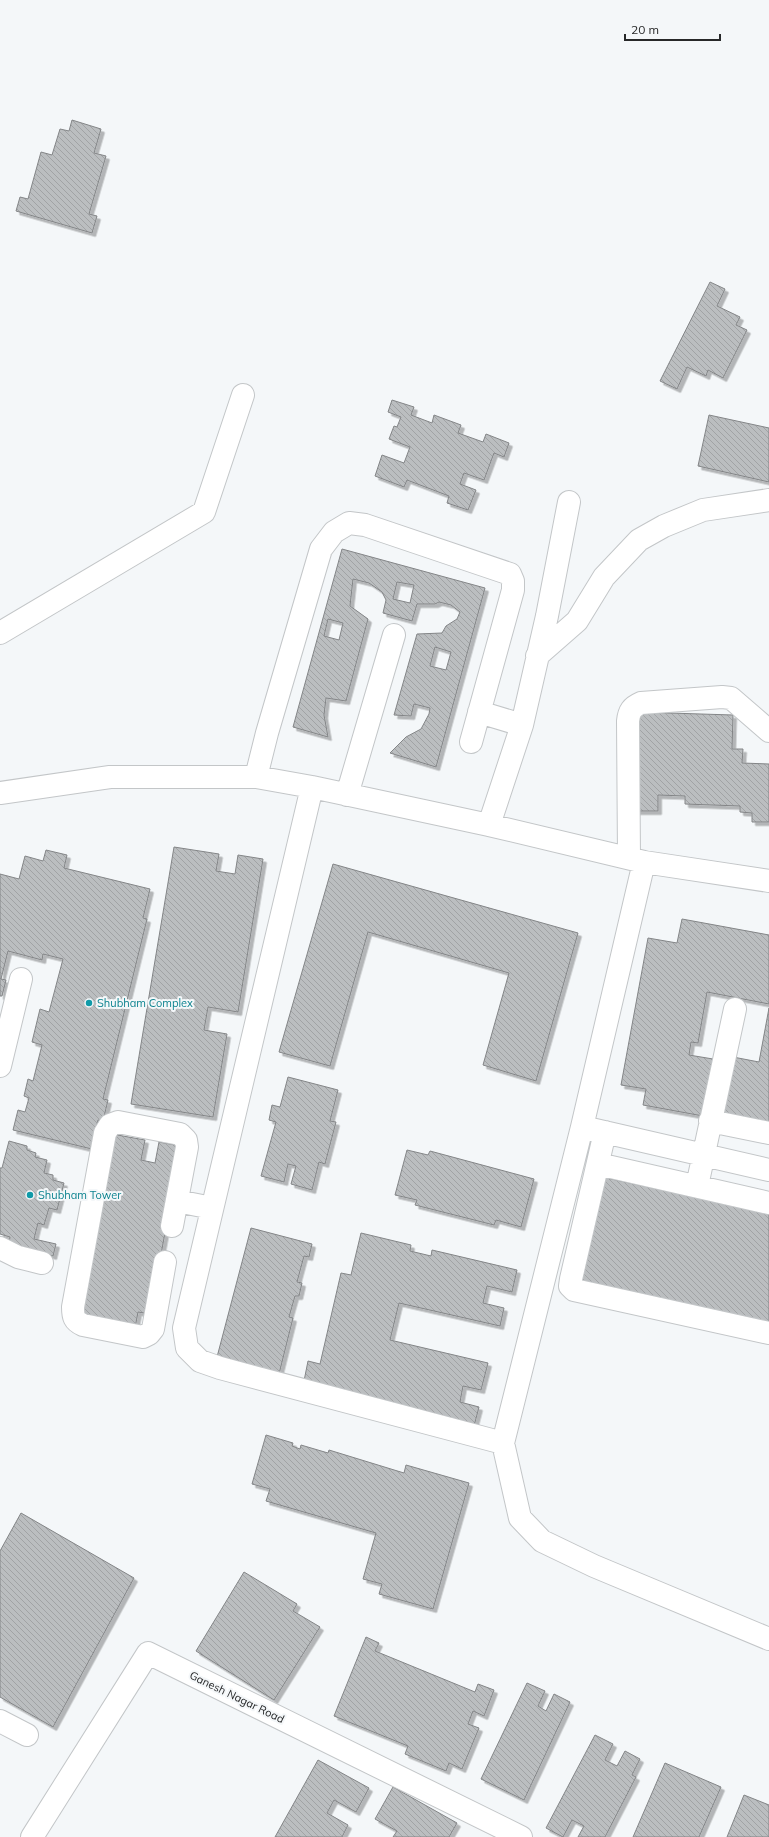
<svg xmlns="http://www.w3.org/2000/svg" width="769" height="1837" font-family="Mulish,sans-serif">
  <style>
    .building { fill: url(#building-back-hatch); stroke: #838587; fill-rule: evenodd; filter: url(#shadow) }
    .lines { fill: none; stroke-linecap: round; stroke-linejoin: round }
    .street-casing { stroke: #c3c6c8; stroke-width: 24 }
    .street { stroke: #fff; stroke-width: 22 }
    .culture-dot { fill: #0f9aa8; stroke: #f4f7f9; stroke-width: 1.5 }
    .labels { text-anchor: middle; stroke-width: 4; stroke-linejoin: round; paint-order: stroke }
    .culture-label { font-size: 11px; fill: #0d838f; stroke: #f4f7f9; text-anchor: start }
    .street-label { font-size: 11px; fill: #272829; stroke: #f4f7f9 }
  </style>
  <defs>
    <pattern id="building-back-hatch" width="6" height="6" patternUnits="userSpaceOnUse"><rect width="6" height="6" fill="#bbbec0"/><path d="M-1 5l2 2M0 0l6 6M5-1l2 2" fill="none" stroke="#a1a3a5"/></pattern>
    <filter id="shadow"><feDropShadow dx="3.5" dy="3.5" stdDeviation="0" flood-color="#0004"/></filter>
  </defs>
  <rect width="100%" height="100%" fill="#f4f7f9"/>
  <path class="building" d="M72,120L101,129L94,153L106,156L89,214L97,216L92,233L16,211L20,197L28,199L41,152L52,155L60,129L69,131Z
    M710,282L725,289L717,306L740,317L736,325L747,330L723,378L708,370L706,376L687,367L677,389L660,381Z
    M392,400L414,407L411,415L432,423L434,415L461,425L458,433L483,442L486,434L509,443L504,457L494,453L484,480L464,473L460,484L476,490L468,510L447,503L449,496L407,480L404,487L375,476L382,455L404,463L410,447L389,439L394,426L397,427L401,417L388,412Z
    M709,415L769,428V482L698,466Z
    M342,549L485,588L436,767L390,753L406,737L421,729L429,714L430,708L414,704L411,716L394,715L417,634L442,633L446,626L457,619L460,612L451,605L439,602L435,604H417L412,621L383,613L386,600L382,592L369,583L353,579L350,606L368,619L346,701L326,698L324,715L328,737L293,727ZM397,582L414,585L410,603L393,599ZM328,619L343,623L339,640L324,636ZM435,647L451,652L446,670L430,666Z
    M637,712L733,715L732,749H743L742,763L769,764V822H752V813L740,812V806L685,804V796L658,795V811H634Z
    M174,847L219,854L216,871L235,874L238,855L263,859L238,1012L208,1007L204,1030L227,1034L213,1117L131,1104Z
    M46,850L67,855L64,868L150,889L143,918L147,919L103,1099L108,1100L103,1121L98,1120L94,1137L96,1150L13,1130L18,1110L25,1112L29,1098L24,1096L28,1079L33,1081L42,1045L32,1042L40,1009L49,1012L63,959L43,954L42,960L8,951L1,979L6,980L2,996H0V874L19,879L25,856L43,861Z
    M333,864L578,933L536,1081L483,1065L509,973L368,932L330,1066L279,1052Z
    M682,919L769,935V1004L707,992L698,1043L691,1042L689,1055L713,1059L703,1116L643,1105L646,1089L621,1085L648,938L677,943Z
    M769,1008V1128L721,1120L733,1057L759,1062Z
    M288,1077L338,1090L330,1121L336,1122L325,1164L319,1162L312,1190L291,1184L296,1166L288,1164L284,1182L261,1176L276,1122L269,1120L272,1105L280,1107Z
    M112,1134L145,1140L141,1160L155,1163L159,1142L181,1146L150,1314L138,1312L135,1328L77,1317Z
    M9,1141L27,1146V1150L36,1153L35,1157L47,1160L44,1173L53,1175V1180L64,1183L57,1210L49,1208L44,1225L38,1223L34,1239L56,1244L53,1256L44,1253L27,1255L28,1248L9,1243L10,1237L0,1234V1168H2Z
    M407,1150L428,1155L430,1151L534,1179L521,1227L496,1220L494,1225L415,1205L417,1200L395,1195Z
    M602,1177L769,1213V1325L579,1283Z
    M251,1228L312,1244L309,1257L304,1256L297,1282L302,1283L299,1296H295L289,1317L293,1318L279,1374L217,1357Z
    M361,1233L411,1245L410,1251L431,1256L432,1250L517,1270L512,1292L487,1286L483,1303L504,1308L500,1326L399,1303L390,1340L488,1363L481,1390L463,1386L460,1402L479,1407L474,1426L303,1386L308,1361L320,1364L341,1273L351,1275Z
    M266,1435L293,1443L292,1446L300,1449L301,1445L328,1453L329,1450L404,1473L406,1465L469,1483L433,1609L379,1594L382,1584L363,1579L376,1533L266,1501L270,1489L252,1484Z
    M21,1513L134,1578L53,1727L0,1697V1551Z
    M244,1572L297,1604L293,1611L320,1627L274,1700L196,1651Z
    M366,1637L379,1643L375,1651L475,1692L478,1684L494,1690L484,1716L473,1711L468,1724L479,1728L462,1769L449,1763L446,1771L405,1754L408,1746L334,1716Z
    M527,1683L545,1691L538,1706L546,1711L554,1694L570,1702L524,1800L481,1779Z
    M595,1735L613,1744L605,1760L617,1766L625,1751L640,1759L632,1775L636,1777L605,1837H578L584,1826L572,1820L563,1837L546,1828Z
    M318,1760L369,1788L356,1812L334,1800L327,1813L348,1825L342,1837H275Z
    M665,1763L721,1787L699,1837H633Z
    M393,1787L457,1823L449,1837H393L397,1831L375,1819Z
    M744,1795L769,1805V1837H727Z"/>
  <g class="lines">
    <defs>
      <path id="street" d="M0,633L204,512L243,395
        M537,656L577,621L604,577L639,540L664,526L703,510L769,500
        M479,712L522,725
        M256,777L267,733L321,549L334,532L349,523L365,525L510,574L513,581V590L471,742
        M312,787L184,1328L187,1348L200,1361L220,1368L503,1443
        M0,793L110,777H256L312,787L489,825L644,862L769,881
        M347,795L394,635
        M489,825L522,725L547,616L569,502
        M629,858L628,721C629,711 632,707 641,703L722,697L731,698L769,731
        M644,862L582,1127L503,1443L520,1518L542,1541L594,1566L769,1639
        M0,1066L21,979
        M710,1121L769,1133
        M591,1129L769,1170
        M605,1132L571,1279L570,1286L574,1290L769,1333
        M598,1164L769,1203
        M697,1186L735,1009
        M177,1201L212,1208
        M0,1248L18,1257L42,1263
        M165,1262L153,1329L149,1334L143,1337L83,1325C74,1321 73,1317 73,1307L105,1133L110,1125L118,1122L180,1134L186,1140L187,1147L172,1226
        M0,1721L27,1735
        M32,1837L148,1653L521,1837"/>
    </defs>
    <use href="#street" class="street-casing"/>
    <use href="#street" class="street"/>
  </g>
  <g class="culture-dot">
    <circle cx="89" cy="1003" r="4"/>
    <circle cx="30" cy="1195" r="4"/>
  </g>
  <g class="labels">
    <g class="culture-label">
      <text x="97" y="1007">Shubham Complex</text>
      <text x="38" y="1199">Shubham Tower</text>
    </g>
    <g class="street-label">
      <text transform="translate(237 1697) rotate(26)" y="4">Ganesh Nagar Road</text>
    </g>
  </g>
  <path d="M625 34v6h95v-6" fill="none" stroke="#272829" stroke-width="2"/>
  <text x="631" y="34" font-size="12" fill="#272829" stroke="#f4f7f9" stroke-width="3" paint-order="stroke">20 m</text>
</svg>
